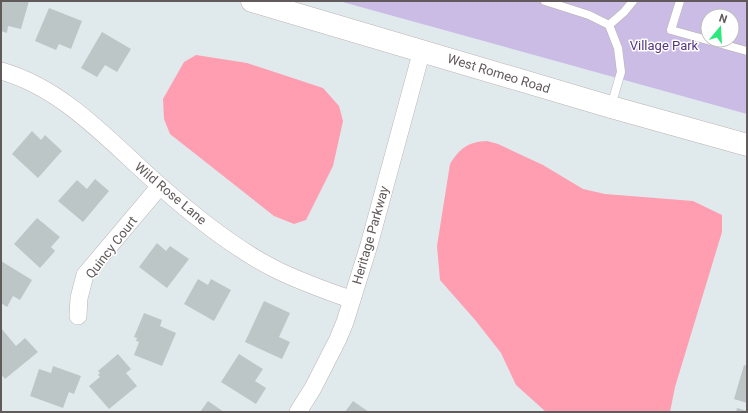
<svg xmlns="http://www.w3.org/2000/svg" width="748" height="413" font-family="Roboto,sans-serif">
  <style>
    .green { fill: #cabce4; fill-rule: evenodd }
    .water { fill: #ff9db1 }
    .building { fill: #bcc6c7 }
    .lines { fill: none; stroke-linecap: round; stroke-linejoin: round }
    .lane-casing { stroke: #bbb3b4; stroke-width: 9 }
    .street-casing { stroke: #bbb3b4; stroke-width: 18 }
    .secondary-casing { stroke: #bbb2b2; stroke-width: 23 }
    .lane { stroke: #fff; stroke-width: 8 }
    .street { stroke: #fff; stroke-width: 17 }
    .secondary { stroke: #fff; stroke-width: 22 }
    .labels { text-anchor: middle; stroke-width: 3; stroke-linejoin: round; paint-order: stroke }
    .park-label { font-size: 13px; fill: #553584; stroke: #fff }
    .street-label { font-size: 13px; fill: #61595a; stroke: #fff }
  </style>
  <rect width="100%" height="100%" fill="#e0eaec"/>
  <path class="green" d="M339,1H747V114ZM708,16H732V40H708Z"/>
  <path class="water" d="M196,55L247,63L323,88L339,106L343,121L333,166L306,220L294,224L274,216L170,134L164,119L163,99L184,62Z
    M487,141L498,144L543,165L583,189L605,194L693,201L722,215V232L675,387L670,412H546L516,385L501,353L476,321L440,280L437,246L450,164C460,148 468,142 487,141Z"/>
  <path class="building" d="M1,1H29L21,29L8,26L7,33L1,31Z
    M49,8L82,21L71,49L59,44L56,50L35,41Z
    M102,32L131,49L117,72L105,65L97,77L81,68Z
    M32,131L41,140L45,135L62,151L38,178L12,154Z
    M95,179L109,191L83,222L58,201L77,180L87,189Z
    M37,218L60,237L51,247L55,251L40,268L14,244Z
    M157,243L166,251L170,246L189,259L167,288L139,267Z
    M1,261L32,280L20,300L13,296L7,307L1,303Z
    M198,279L208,285L211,279L231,290L214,321L184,304Z
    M264,301L290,313L279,337L290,342L282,359L245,342Z
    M144,313L162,320L160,326L176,333L162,366L134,355L139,342L136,341L137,338L134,337Z
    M1,328L16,346L25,338L38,352L5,379L1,374Z
    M118,354L131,369L126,373L137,386L109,409L89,386L100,377L98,375L100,373L98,371Z
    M239,354L263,369L255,381L266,388L256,404L221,382Z
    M744,365L747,366V403L734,399Z
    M53,366L81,376L74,394L69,392L63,408L30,396L39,369L51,373Z
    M208,401L224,412H200Z
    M353,401L369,412H345Z
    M737,408L747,411V412H736Z"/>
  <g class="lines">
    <defs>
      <path id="lane" d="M545,1L589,15L609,25L618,48L621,72L611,106
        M680,1L671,30L747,51
        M609,25L624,12L633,1"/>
      <path id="street" d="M1,71C65,89 111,143 160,186C194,216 232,247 273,268C298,281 325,290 352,300
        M78,316L79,298L85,275L160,186
        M298,412L313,388L338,339L345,322L369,245L422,50"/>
      <path id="secondary" d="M252,1L611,107L747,145"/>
    </defs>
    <use href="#lane" class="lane-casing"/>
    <use href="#street" class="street-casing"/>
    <use href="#secondary" class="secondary-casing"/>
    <use href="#lane" class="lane"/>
    <use href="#street" class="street"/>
    <use href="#secondary" class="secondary"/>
  </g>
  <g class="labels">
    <g class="park-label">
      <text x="664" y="50">Village Park</text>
    </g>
    <g class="street-label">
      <text transform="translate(499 73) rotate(17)" y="5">West Romeo Road</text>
      <text transform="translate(171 193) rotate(40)" y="5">Wild Rose Lane</text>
      <text transform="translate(370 235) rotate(-74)" y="5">Heritage Parkway</text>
      <text transform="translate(111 247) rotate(-52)" y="5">Quincy Court</text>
    </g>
  </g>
  <rect width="748" height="413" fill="none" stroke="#61595a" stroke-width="4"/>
  <g transform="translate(720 28) rotate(18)"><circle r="19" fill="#ffffff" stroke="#c0bdbd"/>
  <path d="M0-3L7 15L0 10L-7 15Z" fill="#2ae87d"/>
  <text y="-6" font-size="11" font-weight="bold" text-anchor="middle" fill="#61595a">N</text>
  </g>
</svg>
